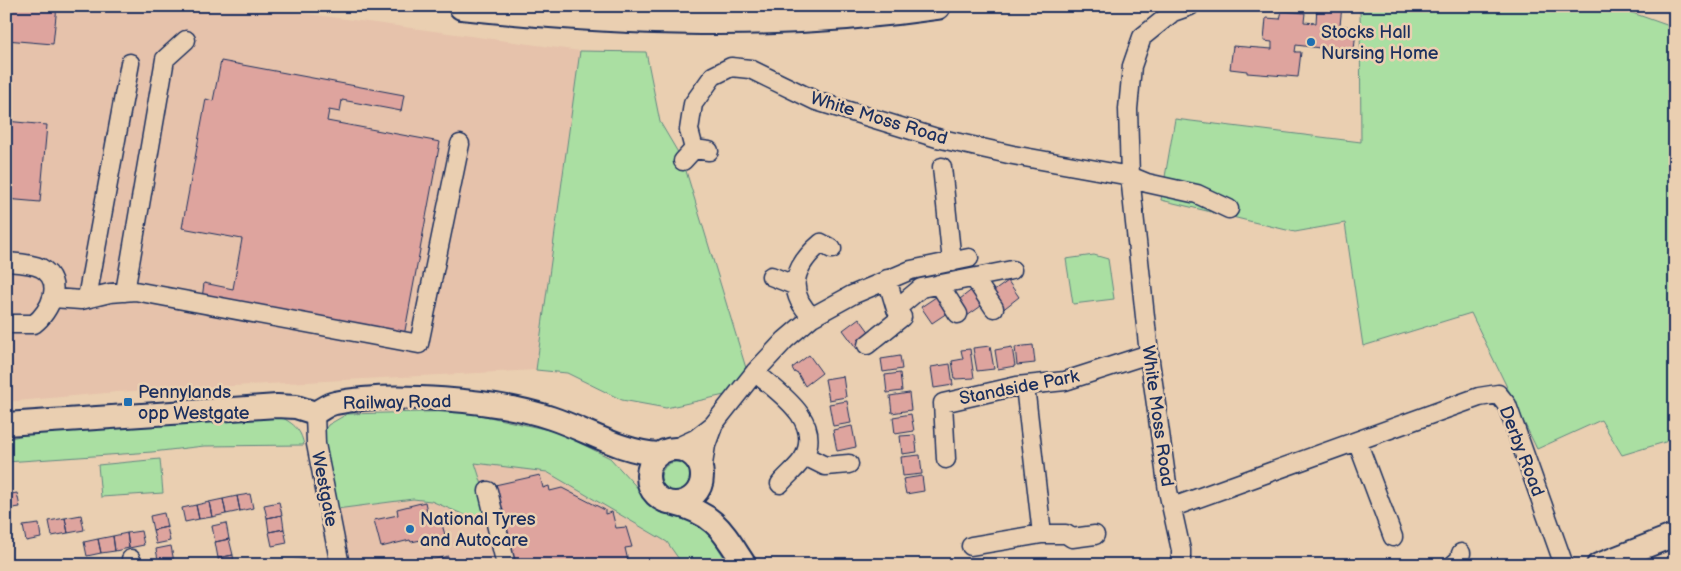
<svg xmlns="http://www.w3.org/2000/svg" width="1681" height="571" font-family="'Balsamiq Sans',sans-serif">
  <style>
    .built { fill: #e6c2ab }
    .green { fill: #aadfa2; stroke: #628780 }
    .building { fill: #dea49e; stroke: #1b2f5e }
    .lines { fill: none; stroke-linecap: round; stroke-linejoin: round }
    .minor-casing { stroke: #1b2f5e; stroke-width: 21 }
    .major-casing { stroke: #1b2f5e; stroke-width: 26 }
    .highway-casing { stroke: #1b2f5e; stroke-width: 30 }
    .minor { stroke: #eacfb1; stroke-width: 18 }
    .major { stroke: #eacfb1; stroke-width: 22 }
    .highway { stroke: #eacfb1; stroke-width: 26 }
    .poi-dot { fill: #1f6fb2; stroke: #eacfb1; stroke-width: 2 }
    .labels { text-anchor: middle; stroke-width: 5; stroke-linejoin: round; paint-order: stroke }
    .poi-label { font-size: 18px; fill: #1b2f5e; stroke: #eacfb1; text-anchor: start }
    .street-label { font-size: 18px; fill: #1b2f5e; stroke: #eacfb1 }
  </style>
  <rect width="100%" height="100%" fill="#eacfb1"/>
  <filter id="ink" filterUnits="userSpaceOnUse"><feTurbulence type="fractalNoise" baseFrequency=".02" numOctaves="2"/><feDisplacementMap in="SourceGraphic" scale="10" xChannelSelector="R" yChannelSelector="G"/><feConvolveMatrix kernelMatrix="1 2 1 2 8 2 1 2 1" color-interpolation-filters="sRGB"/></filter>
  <g filter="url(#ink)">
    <path class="built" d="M6,6H266L287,11L580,51L536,370L117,392L6,402Z
      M475,462L547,472L667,542L683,565H340L329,510L413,499L431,501L496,528Z"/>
    <path class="green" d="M1360,6H1613L1675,28V439L1622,455L1601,420L1537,449L1471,313L1363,346L1345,223L1295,232L1161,200L1175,119L1361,142Z
      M580,51L646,52L660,122L683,161L749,378L738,392L666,408L622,400L567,373L536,370Z
      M1094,255L1108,259L1114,299L1073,304L1066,259Z
      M462,411L558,432L610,458L643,494L665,513L685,515L708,532L729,565H683L667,542L547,472L475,463L496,528L431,501L413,499L329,510L316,444L328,425L347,414Z
      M278,415C293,424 300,427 304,445L204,446L152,452L6,462V439L43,431Z
      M160,459L163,493L101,497L98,465Z
      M661 477a15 15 0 1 1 30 0a15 15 0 1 1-30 0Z"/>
    <path class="building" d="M6,6H57L53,44L6,40Z
      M1317,6H1342L1340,25L1356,28L1354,51L1335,48V51L1320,50V48L1296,45L1295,52H1301L1298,77L1247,73V71L1230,69L1233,46L1272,49V42L1264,41L1266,18L1280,19L1282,11L1305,13L1304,22L1316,23Z
      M221,61L404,95L401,111L342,100L340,112L329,110L327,121L440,142L404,336L202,299L204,283L233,289L242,239L182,228L206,99L213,101Z
      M6,121L47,125L40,202L6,199Z
      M1008,281L1019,297L1001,311L990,294Z
      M973,289L984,304L967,316L956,302Z
      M939,295L950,311L932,323L921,307Z
      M859,318L873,337L857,349L843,330Z
      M1033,345L1035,363L1017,365L1015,347Z
      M990,346L994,369L977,371L973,348Z
      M1012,347L1015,366L998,369L995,350Z
      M970,349L974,378L955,379L952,361L963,359L961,350Z
      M809,355L822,373L805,386L797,372L795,373L792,368Z
      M900,356L902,369L883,372L881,359Z
      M950,364L953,385L934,388L931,367Z
      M900,373L902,391L887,393L885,375Z
      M843,376L846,397L829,400L825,379Z
      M909,393L911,410L892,413L890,396Z
      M847,401L851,423L833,426L829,404Z
      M911,414L914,431L895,434L893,417Z
      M852,426L856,447L837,451L833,430Z
      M915,435L917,452L902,454L900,436Z
      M920,455L922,474L903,476L901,457Z
      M540,475L543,488L549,486L550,491L562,488L605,510V514L612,512L616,528L626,527L632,547L625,548L628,561L634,560L635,565H513L495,485Z
      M922,476L924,491L906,494L903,479Z
      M17,493L20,507L6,509V495Z
      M250,494L253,508L240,511L237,496Z
      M237,496L240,511L226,514L223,499Z
      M223,499L226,514L212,517L209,502Z
      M209,502L212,517L199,519L196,505Z
      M279,502L282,515L267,518L264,505Z
      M425,502L429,520L440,518L446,538L422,544L421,540L411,542L410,540L381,547L374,520L398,515L397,509Z
      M196,505L199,519L185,522L182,508Z
      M164,513L167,527L153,530L150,516Z
      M81,515L84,530L68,533L65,518Z
      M282,515L284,529L269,532L267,518Z
      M65,518L68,533L52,536L49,521Z
      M226,523L229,539L215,542L212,526Z
      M39,524L41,538L26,541L23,526Z
      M167,527L170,541L156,544L153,530Z
      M284,529L287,543L272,546L269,532Z
      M141,531L144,545L129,548L127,533Z
      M127,533L129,548L115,551L113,536Z
      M113,536L115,551L101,553L98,539Z
      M98,539L101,553L87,556L84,542Z
      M229,539L233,555L218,558L215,542Z
      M171,546L174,562L159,565L156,549Z
      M233,555L234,565H219L218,558Z
      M448,556L450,565H411Z
      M306,559L307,565H291L290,562Z"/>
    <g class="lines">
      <defs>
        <path id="minor" d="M694,149L689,130L693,104L713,76L731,67L750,69L816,101L937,138L1013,155L1130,176L1147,183L1197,194L1229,209
          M683,161L694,149L709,151
          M942,167L952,262
          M6,262C17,263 31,263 41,268C65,281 50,312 34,324H6
          M771,276L794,285
          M974,278L994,308
          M939,284L958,314
          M125,292L165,59L186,40
          M53,298L81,300L110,293L135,291L419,344L460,144
          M87,298L130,63
          M896,309L921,288L1012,270
          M812,317C785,291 794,266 821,243L832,249
          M867,345L902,317L896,309L887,279
          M755,372C777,392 821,418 805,455C801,465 787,475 780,484
          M315,413L316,444L340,565
          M1357,441L1393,537
          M673,449L695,439L713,425L755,372L785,340L812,317L852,295L911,270L969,258
          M805,456L825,466L849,464
          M946,459L943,403L1017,386L1065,381L1149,354
          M702,471L706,445L713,426
          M488,491L506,565
          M1173,507L1479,397L1498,394L1507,405L1564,565
          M1042,534H1066L1072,538L1095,535
          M971,546L1042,534L1025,386
          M131,559L132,565
          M1181,565V550L1168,491L1149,354L1130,176L1128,109L1132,66L1142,37L1173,12L1190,6
          M1453,565L1460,559L1461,553"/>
        <path id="major" d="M6,424L277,406L296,407L315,413C321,410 328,404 335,403C389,391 499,400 551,418C587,430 621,452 659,454
          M648 476a27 27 0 1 1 54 0a27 27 0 1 1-54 0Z
          M675,504C716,514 723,532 745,565
          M1598,565L1675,535"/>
        <path id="highway" d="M462,6C620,23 780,29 937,6"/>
      </defs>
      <use href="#minor" class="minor-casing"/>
      <use href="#major" class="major-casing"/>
      <use href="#highway" class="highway-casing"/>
      <use href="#minor" class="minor"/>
      <use href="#major" class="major"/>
      <use href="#highway" class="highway"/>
    </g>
  </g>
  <g class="poi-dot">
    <circle cx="1311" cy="42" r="5"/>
    <rect x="123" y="397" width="10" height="10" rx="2.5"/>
    <circle cx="410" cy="529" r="5"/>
  </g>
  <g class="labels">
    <g class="poi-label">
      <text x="1321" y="38">Stocks Hall<tspan x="1321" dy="21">Nursing Home</tspan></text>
      <text x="138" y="398">Pennylands<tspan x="138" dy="21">opp Westgate</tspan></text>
      <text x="420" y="525">National Tyres<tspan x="420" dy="21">and Autocare</tspan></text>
    </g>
    <g class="street-label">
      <text transform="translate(879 118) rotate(17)" y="6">White Moss Road</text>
      <text transform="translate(1019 387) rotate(-11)" y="6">Standside Park</text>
      <text transform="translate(397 402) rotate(-1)" y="6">Railway Road</text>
      <text transform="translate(1158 416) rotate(82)" y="6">White Moss Road</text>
      <text transform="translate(1522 451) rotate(69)" y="6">Derby Road</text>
      <text transform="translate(325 489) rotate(79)" y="6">Westgate</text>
    </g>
  </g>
  <rect width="1681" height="571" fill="none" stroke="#eacfb1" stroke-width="25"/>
  <rect x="12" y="12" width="1656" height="546" fill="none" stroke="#1b2f5e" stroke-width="2" filter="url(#ink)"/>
</svg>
